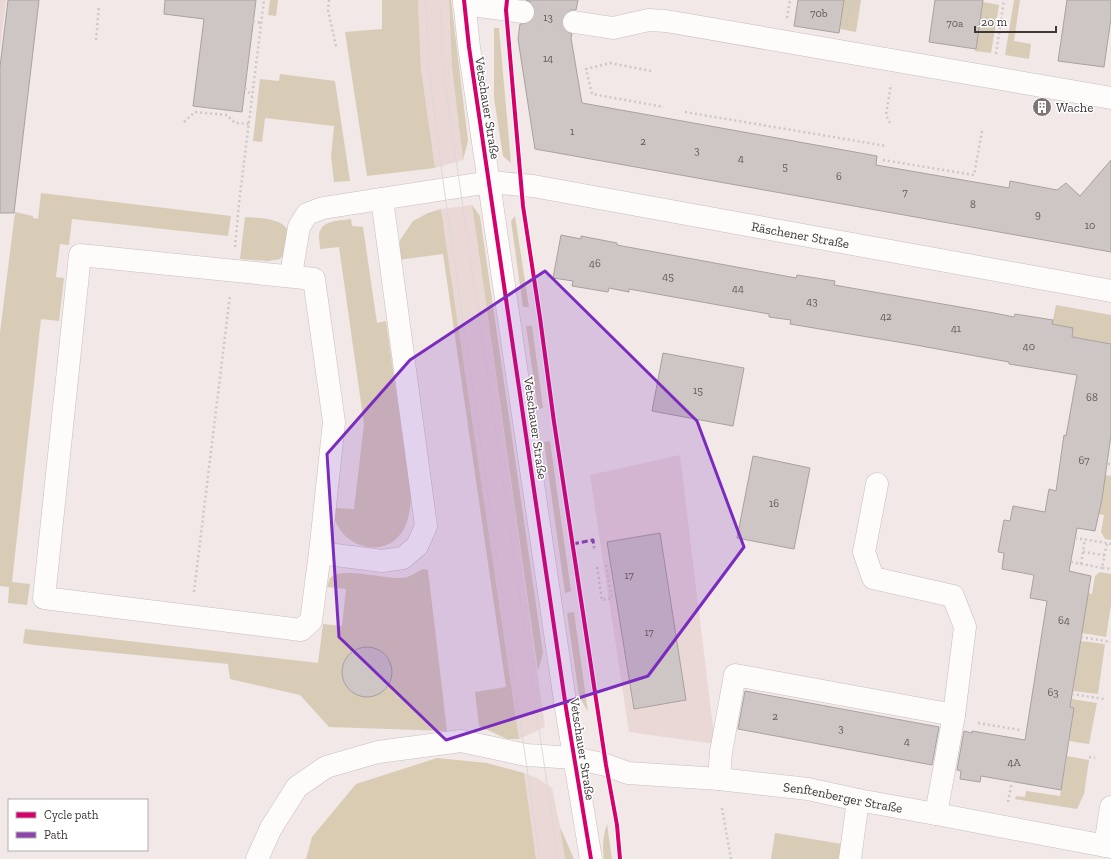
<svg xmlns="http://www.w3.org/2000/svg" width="1111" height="859" font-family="'Zilla Slab',serif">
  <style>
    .built { fill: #e9d8d6 }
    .green { fill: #d8ccb7 }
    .forest { fill: #d9ccb3 }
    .building { fill: #cdc6c4; stroke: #a7a2a0 }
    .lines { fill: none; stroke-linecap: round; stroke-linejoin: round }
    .minor-tunnel { stroke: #cdc5c4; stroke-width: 22; stroke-dasharray: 22 11; stroke-linecap: butt }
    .minor-casing { stroke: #c6bfbe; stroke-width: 23 }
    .path { stroke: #cdc8c8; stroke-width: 2.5; stroke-dasharray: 2 3; stroke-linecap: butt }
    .minor { stroke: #fdfcfb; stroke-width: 22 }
    .tram { stroke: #dbd9d9; stroke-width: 1 }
    .quiet { stroke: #8e44ad; stroke-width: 3; stroke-dasharray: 6 3; stroke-linecap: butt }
    .cycleway-casing { stroke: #fff; stroke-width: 6 }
    .cycleway { stroke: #d6006c; stroke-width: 4 }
    .marked { fill: #7b2cbf; fill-opacity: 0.2; stroke: #7b2cbf; stroke-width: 3; stroke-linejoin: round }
    .labels { text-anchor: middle; stroke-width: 3; stroke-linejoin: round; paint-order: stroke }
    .number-label { font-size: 11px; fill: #615b5a }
    .poi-label { font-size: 13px; fill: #3d3736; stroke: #fff; text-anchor: start }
    .street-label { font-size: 13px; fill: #3d3736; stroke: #fff }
  </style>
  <rect width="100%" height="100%" fill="#f1e8e7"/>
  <path class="built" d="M0,0H6L0,49Z
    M418,0H449L452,68L463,160L435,168L421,69Z
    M472,205L545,727L519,739L441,209Z
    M680,455L715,744L629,732L590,475Z
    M524,773L537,778L552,788L560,827L565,859H536Z"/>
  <path class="green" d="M270,0H278L276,16L268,15Z
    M382,0H418L421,69L435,168L367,176L345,32L382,29Z
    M449,0H451L468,141L463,160L452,68Z
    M844,0H861L856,32L840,29Z
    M1014,0H1020L1014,41L1031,44L1029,59L1005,55Z
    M983,2L999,5L991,53L975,51Z
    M494,28H499L511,163L503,156L494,98Z
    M280,74L335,81L350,181L334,182L331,156L334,126L265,118L262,142L253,141L260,79L279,81Z
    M41,193L231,216L228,236L72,219L69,245L60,244L56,277L64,278L59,321L41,319L12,582L30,584L27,605L8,603L9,587L0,586V333L15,212L33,216V218L38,219Z
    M472,205L480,216L543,653L538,671Z
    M441,209L519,739H507L479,726L475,692L506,687L443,254L398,260L400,240L413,221L428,213Z
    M515,216L529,307H523L511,221Z
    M245,217C257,218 283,218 288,231C290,236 288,245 288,250L280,259L268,261L240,259Z
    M351,219L352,226L363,227L377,323L386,321L411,497C410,511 408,527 398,537C381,556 348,547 338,526C337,524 335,522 335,520C334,517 336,511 336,508L354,509L364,424L339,247L320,249C320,245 319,241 319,237C319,220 338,221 351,219Z
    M1056,305L1111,315V344L1072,337L1073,328L1052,324Z
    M526,326H532L543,408L538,409Z
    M550,441L571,591L565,593L544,442Z
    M1105,475L1111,476V540L1105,539L1101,532L1104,515L1098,514Z
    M423,569L428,570L447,731L329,727L300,695L230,679L228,664L34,645L23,643L25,629L318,663L323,624L342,626L346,589L327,587C328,584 329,580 330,578C341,566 385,579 400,578C409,578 415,573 423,569Z
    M1100,572L1111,574V605L1106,637L1082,633L1088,593L1092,594L1095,576Z
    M574,612L588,712L579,696L567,613Z
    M1081,641L1105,644L1098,694L1073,691Z
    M1072,699L1097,703L1089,744L1069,741L1074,708L1070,707Z
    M1067,756L1089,760L1084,794L1077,809L1015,799L1016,796L1025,797L1026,791L1060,796Z
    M607,824L612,859H604C602,847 603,836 607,824Z
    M560,827L574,859H565Z
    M775,833L842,844L839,859H771Z"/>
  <path class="forest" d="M437,758L487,763L524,773L536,859H306L312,837L356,784Z"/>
  <path class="building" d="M8,0H39L14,213H0V67Z
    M165,0H256L242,112L193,106L204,19L164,14Z
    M526,0H578L576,10H570L565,14L562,20L563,27L566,31L572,34L571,38L582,103L877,156L876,165L1009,188L1010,181L1057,190L1066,183L1080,196L1111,160V252L535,149L518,39L520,24L528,23L533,20L535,14L534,7L531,2Z
    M798,0H844L839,33L794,26Z
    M935,0H983L976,49L929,42Z
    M1067,0H1111V18L1104,67L1058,61Z
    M561,235L581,239V236L617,243V245L796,278L797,275L835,281L834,285L994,313L1014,317L1015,314L1053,320L1052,324L1073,328L1072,337L1111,344V435L1102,499L1095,531L1077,528L1069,571L1091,576L1070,707L1074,708L1061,790L981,776L980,782L960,779L961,771L957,770L964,731L972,733V731L1025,740L1047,601L1030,598L1034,575L1002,569L1004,553L998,552L1004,520L1010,521L1013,506L1045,512L1049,489L1056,491L1064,435L1066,436L1077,375L1009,364V362L910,344L790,324L791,320L769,317V314L629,289V292L609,288L608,292L572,286L573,281L553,278Z
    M663,353L744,368L733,426L652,411Z
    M753,456L810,468L794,549L737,538Z
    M660,533L686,700L634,709L607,542Z
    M342 672a25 25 0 1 1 50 0a25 25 0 1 1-50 0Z
    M745,691L939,727L932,765L738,729Z"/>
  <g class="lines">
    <path class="minor-tunnel" d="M523,12L574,22"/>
    <defs>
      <g id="minor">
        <path d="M464,0L469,47L566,708L591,859"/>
        <path d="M464,4L523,12"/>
        <path d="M574,22L613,28L649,20L666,21L1111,98"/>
        <path d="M80,255L314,279L334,422L320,553L311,621L301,630L44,598Z"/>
        <path id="s1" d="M291,275L299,227L307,214L323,208L490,182L533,186L1111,291"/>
        <path d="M877,484L864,552L873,578L953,596L965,627L954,715L936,814"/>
        <path d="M320,553L382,561L403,558L417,546L426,526L382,199"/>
        <path d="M719,779L721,752L735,675L954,715"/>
        <path d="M1105,846L1111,807"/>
        <path id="s2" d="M257,859L271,828L297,787L326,767L378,752L461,741L526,755L575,758L606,765L628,773L719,779L808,789L858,800L936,814L1111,847"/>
        <path d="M850,859L858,800"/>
      </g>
    </defs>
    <use href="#minor" class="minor-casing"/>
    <path class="path" d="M329,0L328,10L336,46
      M787,18L790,0
      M253,21L261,23
      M846,26L850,4L854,0
      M96,40L99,6
      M996,54L1004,0
      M651,71L610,63L586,69L592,94L664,107
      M245,88L252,96
      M685,112L886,146
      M184,122L195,112L227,115L235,123L249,124
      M890,123L886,115L891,84
      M883,160L974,175L982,131
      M235,247L239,203L264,0
      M1108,464H1111
      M1075,538L1107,543
      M1111,544L1107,543L1102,568L1111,569
      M594,547L595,552
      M1083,552L1104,555
      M1071,562L1102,568
      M1081,564L1085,539
      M597,567L602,600L612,598L606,565
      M194,592L230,295
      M1081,637L1111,642
      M1072,694L1104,699
      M978,723L1020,730
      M1089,757L1095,758
      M1008,802L1012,781
      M722,808L731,859"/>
    <use href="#minor" class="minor"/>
    <path class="tram" d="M426,0L429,70L444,188L540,859
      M440,0L443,70L558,859"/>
    <path class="quiet" d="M573,544L593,540L594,547"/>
    <defs>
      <path id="cycleway" d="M464,0L469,47L566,708L591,859
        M507,0L506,10L523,206L540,318L554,422L606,765L617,825L620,859"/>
    </defs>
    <use href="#cycleway" class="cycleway-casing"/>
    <use href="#cycleway" class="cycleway"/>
  </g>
  <path class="marked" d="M545,271L697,421L744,547L648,676L446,740L339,637L327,454L410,360Z"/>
  <defs>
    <symbol id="building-disc" viewBox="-11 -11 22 22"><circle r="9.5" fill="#7c7574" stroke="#fff"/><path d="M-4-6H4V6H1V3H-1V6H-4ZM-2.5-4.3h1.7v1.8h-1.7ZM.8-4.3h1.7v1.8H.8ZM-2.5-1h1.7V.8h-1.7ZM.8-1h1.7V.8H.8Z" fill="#fff"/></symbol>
  </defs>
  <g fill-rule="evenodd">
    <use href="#building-disc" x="1031" y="96" width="22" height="22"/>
  </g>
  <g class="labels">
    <g class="number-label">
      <text x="819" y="17">70b</text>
      <text x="548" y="21">13</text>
      <text x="955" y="27">70a</text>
      <text x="548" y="62">14</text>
      <text x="572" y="135">1</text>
      <text x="643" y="145">2</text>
      <text x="697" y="154">3</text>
      <text x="741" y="162">4</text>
      <text x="785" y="170">5</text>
      <text x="839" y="180">6</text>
      <text x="905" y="196">7</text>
      <text x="973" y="208">8</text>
      <text x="1038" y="218">9</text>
      <text x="1090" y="229">10</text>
      <text x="595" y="267">46</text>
      <text x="668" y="280">45</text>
      <text x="738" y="292">44</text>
      <text x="812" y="305">43</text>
      <text x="886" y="320">42</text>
      <text x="956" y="332">41</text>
      <text x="1029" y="350">40</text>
      <text x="698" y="394">15</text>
      <text x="1092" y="401">68</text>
      <text x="1084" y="464">67</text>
      <text x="774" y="507">16</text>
      <text x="629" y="579">17</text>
      <text x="1064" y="624">64</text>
      <text x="649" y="636">17</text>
      <text x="1053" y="696">63</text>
      <text x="775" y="720">2</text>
      <text x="841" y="732">3</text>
      <text x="907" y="745">4</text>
      <text x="1014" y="766">4A</text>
    </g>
    <g class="poi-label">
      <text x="1056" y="112">Wache</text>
    </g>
    <g class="street-label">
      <text transform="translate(488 108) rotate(81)" y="5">Vetschauer Straße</text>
      <text dy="5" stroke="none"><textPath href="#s1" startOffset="565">Räschener Straße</textPath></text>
      <text transform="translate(536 428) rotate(82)" y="5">Vetschauer Straße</text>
      <text transform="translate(583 749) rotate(81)" y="5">Vetschauer Straße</text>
      <text dy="5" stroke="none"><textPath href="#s2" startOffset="643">Senftenberger Straße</textPath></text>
    </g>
  </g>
  <rect x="8" y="799" width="140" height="52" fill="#ffffff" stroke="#b1afaf"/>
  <rect x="16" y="812" width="20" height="6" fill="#d6006c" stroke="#b1afaf"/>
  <text x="44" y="819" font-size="12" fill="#3d3736">Cycle path</text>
  <rect x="16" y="832" width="20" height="6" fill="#8e44ad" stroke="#b1afaf"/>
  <text x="44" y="839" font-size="12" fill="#3d3736">Path</text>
  <path d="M975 26v6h81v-6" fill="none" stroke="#3d3736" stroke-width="2"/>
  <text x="981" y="26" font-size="12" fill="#3d3736" stroke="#ffffff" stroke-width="3" paint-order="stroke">20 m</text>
</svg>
